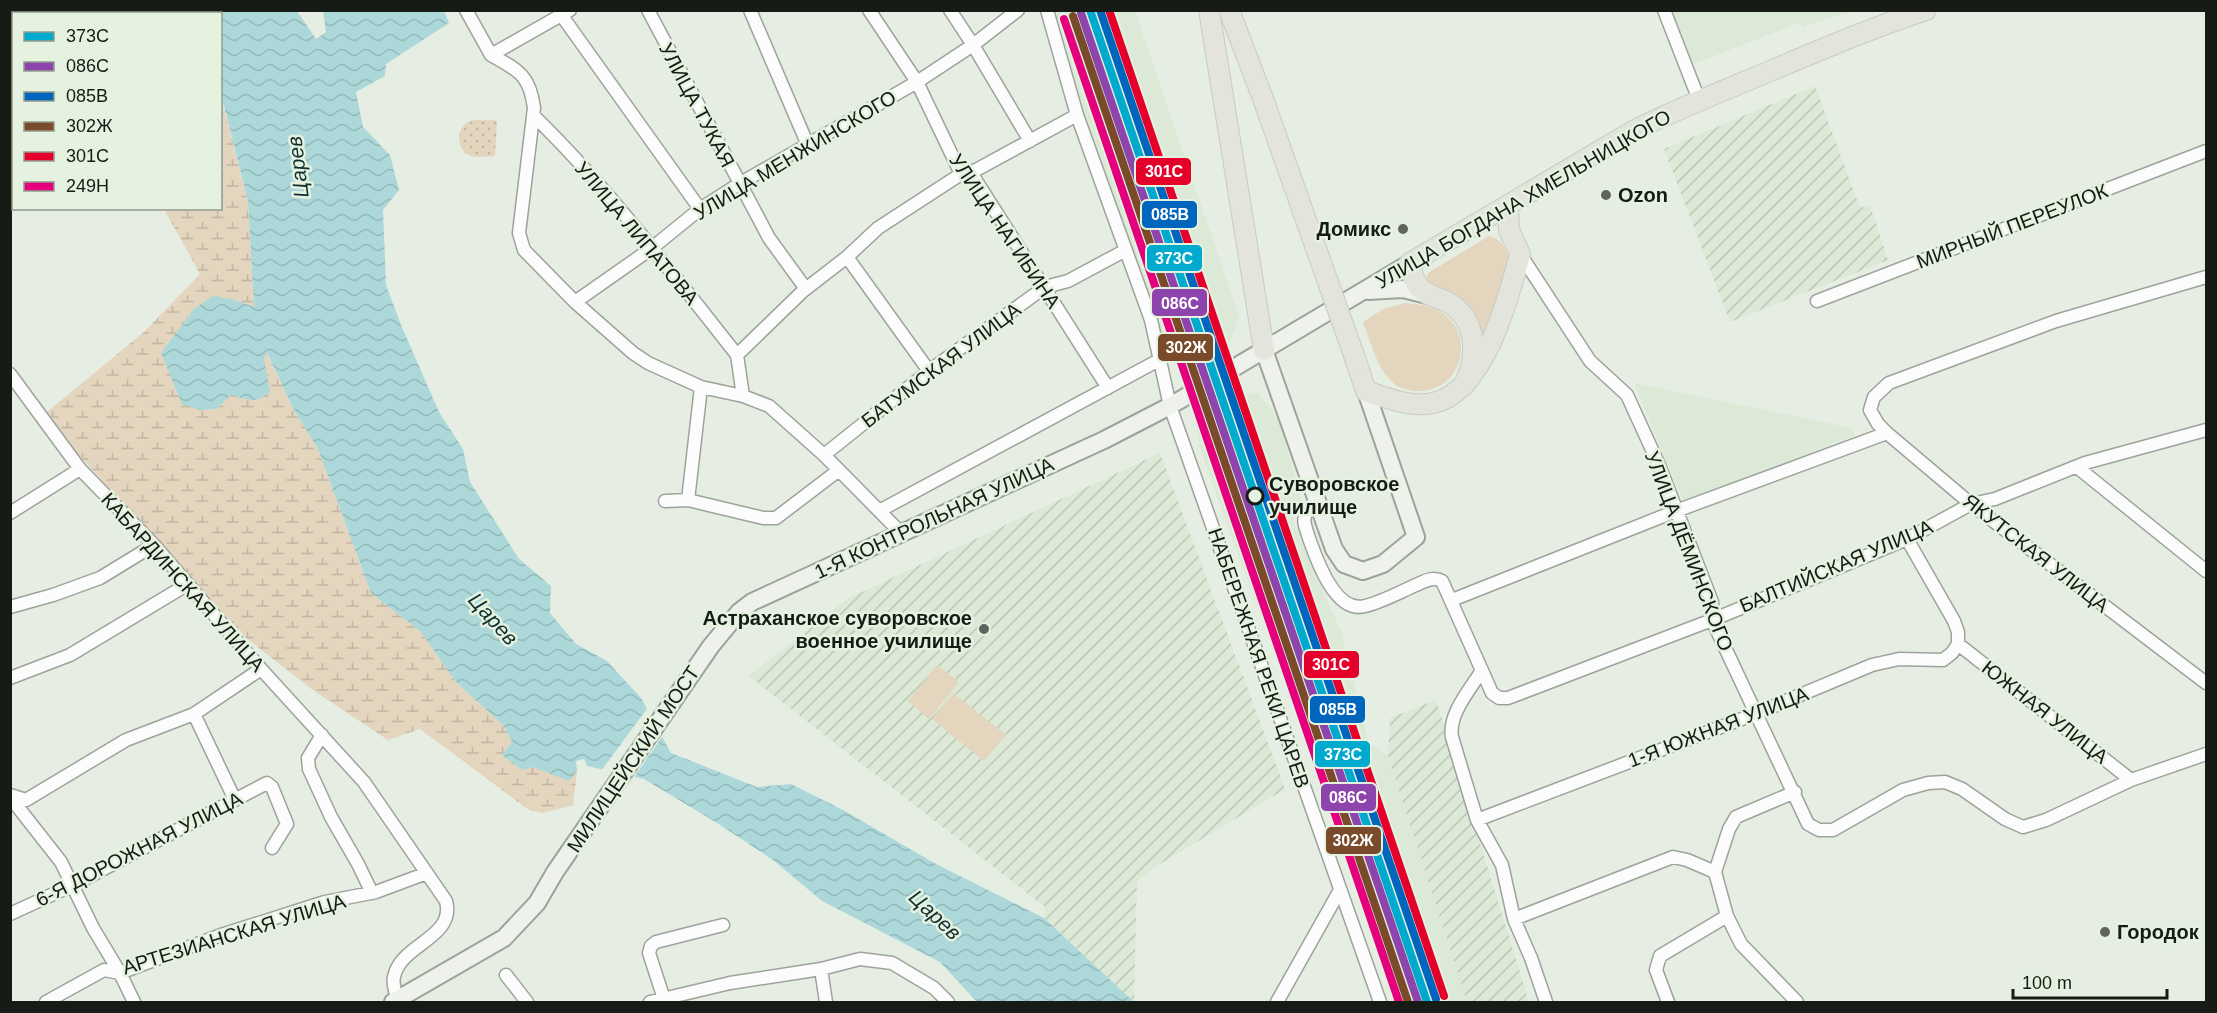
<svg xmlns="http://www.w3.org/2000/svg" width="2217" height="1013" font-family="Helvetica,sans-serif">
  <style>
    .built { fill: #dbe9d6 }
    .industrial { fill: url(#industrial-furrows) }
    .grass { fill: #e3d5be }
    .wetland { fill: url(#wetland-marsh) }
    .park { fill: url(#park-dots) }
    .water { fill: url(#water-waves) }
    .pier { fill: #e6eee3 }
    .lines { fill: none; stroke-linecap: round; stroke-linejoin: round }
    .street-casing { stroke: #9da39b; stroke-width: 15 }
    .secondary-casing { stroke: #9da39b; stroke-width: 20 }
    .primary-casing { stroke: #c8cbc6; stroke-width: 22 }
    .street { stroke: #fbfcfb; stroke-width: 12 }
    .secondary { stroke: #eff1ec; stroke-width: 16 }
    .primary { stroke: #e3e4db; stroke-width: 20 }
    .primary-bridge-casing { stroke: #c8cbc6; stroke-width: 22; stroke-linecap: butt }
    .primary-bridge { stroke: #e3e4db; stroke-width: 20 }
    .rail-1-casing { stroke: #e4f2df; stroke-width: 12 }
    .rail-2-casing { stroke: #e4f2df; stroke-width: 12 }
    .rail-3-casing { stroke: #e4f2df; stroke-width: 12 }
    .rail-4-casing { stroke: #e4f2df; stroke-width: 12 }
    .rail-5-casing { stroke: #e4f2df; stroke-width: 12 }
    .rail-6-casing { stroke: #e4f2df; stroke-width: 12 }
    .rail-1 { stroke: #00a9ce; stroke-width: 8 }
    .rail-2 { stroke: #8e44ad; stroke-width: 8 }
    .rail-3 { stroke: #0065bd; stroke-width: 8 }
    .rail-4 { stroke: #7a4b2a; stroke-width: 8 }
    .rail-5 { stroke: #e4002b; stroke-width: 8 }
    .rail-6 { stroke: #e5007d; stroke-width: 8 }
    .poi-dot { fill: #5f655d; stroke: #e4f2df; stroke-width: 2 }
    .stop-dot { fill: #e4f2df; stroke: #161b15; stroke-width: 3 }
    .labels { text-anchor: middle; stroke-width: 5; stroke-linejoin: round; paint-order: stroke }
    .street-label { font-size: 20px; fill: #161b15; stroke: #e4f2df }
    .poi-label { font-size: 20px; font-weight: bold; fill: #161b15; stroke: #e4f2df; text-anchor: start }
    .stop-label { font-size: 20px; font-weight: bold; fill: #161b15; stroke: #e4f2df; text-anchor: start }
    .water-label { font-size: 21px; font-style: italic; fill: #113033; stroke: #e4f2df }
    .line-badge { stroke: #e4f2df; stroke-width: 2 }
    .badge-label { font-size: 16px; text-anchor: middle; font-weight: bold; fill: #fff }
  </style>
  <defs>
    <pattern id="industrial-furrows" width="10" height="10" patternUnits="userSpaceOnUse" patternTransform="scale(1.5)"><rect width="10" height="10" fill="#dbe9d6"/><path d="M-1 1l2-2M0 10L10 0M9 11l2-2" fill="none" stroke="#bbc7b7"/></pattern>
    <pattern id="wetland-marsh" width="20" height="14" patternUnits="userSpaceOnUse" patternTransform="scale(1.5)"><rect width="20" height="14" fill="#e3d5be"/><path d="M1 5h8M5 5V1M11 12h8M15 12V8" fill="none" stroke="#c2b6a2"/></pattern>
    <pattern id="park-dots" width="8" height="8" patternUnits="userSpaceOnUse" patternTransform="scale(1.5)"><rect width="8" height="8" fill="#e3d5be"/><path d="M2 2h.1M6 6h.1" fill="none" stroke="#c2b6a2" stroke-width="1.8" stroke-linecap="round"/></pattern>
    <pattern id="water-waves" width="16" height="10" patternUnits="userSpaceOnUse" patternTransform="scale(1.5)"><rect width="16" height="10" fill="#acd8da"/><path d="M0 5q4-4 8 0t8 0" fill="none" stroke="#93b9ba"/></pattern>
  </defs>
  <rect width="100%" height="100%" fill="#e6eee3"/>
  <path class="built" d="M1043,11H1135L1239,317L1226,352L1214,360L1230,397L1258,393L1279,419L1301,500L1293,521L1342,634L1369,743L1388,756L1467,1002H1394L1290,698L1199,446L1195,418L1205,408L1193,367L1167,357Z
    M1668,11H1853L1803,27L1801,22L1688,66Z
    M1634,383L1852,428L1855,435L1683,501Z"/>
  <path class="industrial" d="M11,11H44L46,13L14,14V168L11,170Z
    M1815,86L1860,208L1870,205L1888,260L1730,322L1664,149Z
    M1160,453L1285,789L1155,867L1137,882L1134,1002L1044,918L1045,907L749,676L847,599Z
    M1436,700L1529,1002H1467L1388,756L1390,718Z"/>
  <path class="grass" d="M1489,236C1503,239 1508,252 1510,265L1483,347L1443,291L1425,281L1428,273Z
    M1405,303C1414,304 1424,305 1432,308C1479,324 1466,395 1414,391C1405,390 1396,387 1390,380C1376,365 1370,340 1363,322L1383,309Z
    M937,665L959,682L929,719L908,701Z
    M953,693L1006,735L984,761L932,719Z"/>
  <path class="wetland" d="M190,10L191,13L46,14L44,11Z
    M221,102L223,105L248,201L254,308L232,299L200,410L217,409L231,394L257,401L265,350L295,412L318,449L371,593L421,632L455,681L504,726L512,742L502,755L569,780L577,771L573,805L543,813L529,810L420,729L388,740L314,691L246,638L77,453L47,412L144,332L200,274L164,209L220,208Z"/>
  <path class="park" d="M495,120L497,122L495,156C488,156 478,158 471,156C456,151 455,127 470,121C477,119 487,121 495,120Z"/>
  <path class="water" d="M190,11H297L316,39L326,32L323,11H444L449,23L386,64L385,76L356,92L363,127L390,155L399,190L383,210L386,285L401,325L439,412L463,449L470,482L519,559L551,586L550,613L576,644L607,661L641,698L671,753L757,787L791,784L843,810L936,864L1044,918L1134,1002H977L940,962L822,901L773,860L717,823L644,779L587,766L584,759L576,761L577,771L569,781L533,767L522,770L502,755L512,742L504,726L455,681L421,632L371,593L318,449L295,412L266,351L264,358L270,392C256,405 247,399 231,395L217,409L200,410L182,404L161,353L194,309L213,296L232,299L254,307L248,201L224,106L221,102L220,14L191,13Z
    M13,32V86L11,89V33Z"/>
  <path class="pier" d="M649,706L664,734L633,779L601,771Z"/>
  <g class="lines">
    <defs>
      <path id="street" d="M466,10L491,55
        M648,10L769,238L806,289
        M750,10L807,143
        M869,10L917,82L961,174L975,179L1108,388
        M950,10L973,45L1030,141
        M1047,10L1077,115L1151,320L1170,406L1380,1002
        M1664,10L1699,100
        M562,16L700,209
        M491,55C518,70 530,75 534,108L519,233L524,250L575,302L633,353L648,363L701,387L743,396L769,406L824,455L901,533
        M491,55L570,10
        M533,115C608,188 672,273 737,355
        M1520,254L1590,361L1627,395L1659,465L1712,602V620L1808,824L1819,830H1833L1903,790L1928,783L1945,782L1962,789L2005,819L2023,827L2046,820L2131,780L2206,754
        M847,257L929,371
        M2206,277L2056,321L1889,383L1874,397L1870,410L1878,424L1887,433L1971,504L2206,683
        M1817,301L2206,151
        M575,302L652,248L700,209L739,184L917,82L973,45L1018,10
        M10,374L80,469L154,545L261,669L364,782L446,901C456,938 400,944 394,977C392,984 396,994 398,1000L401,1002
        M743,396L737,355L803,291L847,257L878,228L961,174L976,170L1077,115
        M824,455L929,371L1045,287L1068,281L1126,250
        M2077,467L2206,571
        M688,500L701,387
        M665,501L688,500L763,518H776L839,470
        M1316,501C1300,518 1303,520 1310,541C1317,561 1336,614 1365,606C1382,602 1400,592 1416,585C1425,581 1433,576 1442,581L1492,693L1499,698H1508L1712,620L1907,539L1971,504L1995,499L2085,463L2206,430
        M879,511L1159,360
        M10,513L80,469
        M1907,539L1954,621L1958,632V644
        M1452,600L1676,511L1887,433
        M10,607L53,595L100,578L154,545
        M1958,644L2131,780
        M1482,670C1470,690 1448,714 1452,737L1477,820L1502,865L1514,919L1531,958L1546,1002
        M10,678L70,655L188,584
        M194,714L235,800
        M322,735L308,758L309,769L331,817L358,864L372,893
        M10,795L26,800L126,740L194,714L261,669
        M10,797L61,862L93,928L120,973L134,1002
        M1477,820L1755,714L1872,665L1899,659L1943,660L1952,653L1958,644
        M1715,872L1727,916L1741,944L1797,1002
        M10,914L73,885L267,783L272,787L287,824L272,848
        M1514,919L1673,857L1687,860L1715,872L1729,829L1736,817L1795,792
        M821,969L826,1002
        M506,975L527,1002
        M664,999L649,953L651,946L656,942L723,925
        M46,1002L104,970L120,973L221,935L325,902L376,892L427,873
        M650,1002L730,983L821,969L860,959L892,963L934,988L948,1002
        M1277,1002L1340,890
        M1668,1002L1656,970L1660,956L1727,916"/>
      <path id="secondary" d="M1368,291L1403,289L1427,295
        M1264,350L1334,549L1344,564L1363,571L1383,564L1416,537L1366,391
        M393,1002L504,938L537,903L555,872L711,646L739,612L752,602L1104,440L1170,406L1410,263"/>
      <path id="primary" d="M1209,10L1264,350
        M1356,361L1366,391C1388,398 1410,408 1433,403C1484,393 1509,297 1520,254L1509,230L1508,205
        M1464,385C1478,357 1478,321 1449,303C1439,297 1428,297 1420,288C1413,281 1412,272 1410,263L1635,130C1681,107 1728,89 1775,69C1825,48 1874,27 1926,10"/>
    </defs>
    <use href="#street" class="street-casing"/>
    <use href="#secondary" class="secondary-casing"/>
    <use href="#primary" class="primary-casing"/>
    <use href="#street" class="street"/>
    <use href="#secondary" class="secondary"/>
    <use href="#primary" class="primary"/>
    <defs>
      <path id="primary-bridge" d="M1229,10L1262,96L1356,361"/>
    </defs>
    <use href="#primary-bridge" class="primary-bridge-casing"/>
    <use href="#primary-bridge" class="primary-bridge"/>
    <defs>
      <path id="rail-1" d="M1090,10L1427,1002"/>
      <path id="rail-2" d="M1081,13L1418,1002"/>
      <path id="rail-3" d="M1100,10L1436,999"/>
      <path id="rail-4" d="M1073,16L1408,1002"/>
      <path id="rail-5" d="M1109,10L1444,996"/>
      <path id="rail-6" d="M1064,19L1399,1002"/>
    </defs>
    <use href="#rail-1" class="rail-1-casing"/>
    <use href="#rail-2" class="rail-2-casing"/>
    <use href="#rail-3" class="rail-3-casing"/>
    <use href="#rail-4" class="rail-4-casing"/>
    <use href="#rail-5" class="rail-5-casing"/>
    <use href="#rail-6" class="rail-6-casing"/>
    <use href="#rail-1" class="rail-1"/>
    <use href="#rail-2" class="rail-2"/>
    <use href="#rail-3" class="rail-3"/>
    <use href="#rail-4" class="rail-4"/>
    <use href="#rail-5" class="rail-5"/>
    <use href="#rail-6" class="rail-6"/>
  </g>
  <g class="poi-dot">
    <circle cx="1606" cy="195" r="6"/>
    <circle cx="1403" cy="229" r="6"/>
    <circle cx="984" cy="629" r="6"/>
    <circle cx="2105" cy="932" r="6"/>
  </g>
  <circle class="stop-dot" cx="1255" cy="496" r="8"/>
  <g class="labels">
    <g class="street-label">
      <text transform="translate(697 105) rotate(62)" y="7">УЛИЦА ТУКАЯ</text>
      <text transform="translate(795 155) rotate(-31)" y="7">УЛИЦА МЕНЖИНСКОГО</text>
      <text transform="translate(1523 199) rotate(-30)" y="7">УЛИЦА БОГДАНА ХМЕЛЬНИЦКОГО</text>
      <text transform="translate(2012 226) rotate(-21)" y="7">МИРНЫЙ ПЕРЕУЛОК</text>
      <text transform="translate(1005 231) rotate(56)" y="7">УЛИЦА НАГИБИНА</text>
      <text transform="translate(637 233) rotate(50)" y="7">УЛИЦА ЛИПАТОВА</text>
      <text transform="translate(941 365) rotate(-37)" y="7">БАТУМСКАЯ УЛИЦА</text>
      <text transform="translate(934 518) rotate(-25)" y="7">1-Я КОНТРОЛЬНАЯ УЛИЦА</text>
      <text transform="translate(1689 551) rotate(69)" y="7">УЛИЦА ДЁМИНСКОГО</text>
      <text transform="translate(2036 553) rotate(38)" y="7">ЯКУТСКАЯ УЛИЦА</text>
      <text transform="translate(1836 566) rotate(-23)" y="7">БАЛТИЙСКАЯ УЛИЦА</text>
      <text transform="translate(183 582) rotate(48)" y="7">КАБАРДИНСКАЯ УЛИЦА</text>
      <text transform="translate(1259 658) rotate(71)" y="7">НАБЕРЕЖНАЯ РЕКИ ЦАРЕВ</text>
      <text transform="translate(2045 712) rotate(38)" y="7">ЮЖНАЯ УЛИЦА</text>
      <text transform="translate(1718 727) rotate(-21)" y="7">1-Я ЮЖНАЯ УЛИЦА</text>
      <text transform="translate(633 759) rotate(-56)" y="7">МИЛИЦЕЙСКИЙ МОСТ</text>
      <text transform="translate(139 849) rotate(-27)" y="7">6-Я ДОРОЖНАЯ УЛИЦА</text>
      <text transform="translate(234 934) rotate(-17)" y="7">АРТЕЗИАНСКАЯ УЛИЦА</text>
    </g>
    <g class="poi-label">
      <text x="1618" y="202">Ozon</text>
      <text x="1391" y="236" text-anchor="end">Домикс</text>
      <text x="972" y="625" text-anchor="end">Астраханское суворовское<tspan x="972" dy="23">военное училище</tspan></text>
      <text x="2117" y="939">Городок</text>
    </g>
    <g class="stop-label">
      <text x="1269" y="491">Суворовское<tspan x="1269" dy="23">училище</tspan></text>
    </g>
    <g class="water-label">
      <text transform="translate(298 167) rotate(-97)" y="7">Царев</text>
      <text transform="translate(493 619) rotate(48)" y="7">Царев</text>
      <text transform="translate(935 915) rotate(43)" y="7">Царев</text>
    </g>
  </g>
  <g class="line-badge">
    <rect x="1135" y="157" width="57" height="29" rx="6" fill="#e4002b"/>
    <rect x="1141" y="200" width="57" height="29" rx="6" fill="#0065bd"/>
    <rect x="1146" y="244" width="57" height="28" rx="6" fill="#00a9ce"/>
    <rect x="1151" y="288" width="57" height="29" rx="6" fill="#8e44ad"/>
    <rect x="1157" y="333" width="57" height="29" rx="6" fill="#7a4b2a"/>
    <rect x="1303" y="650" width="57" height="29" rx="6" fill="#e4002b"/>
    <rect x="1309" y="695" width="57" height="29" rx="6" fill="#0065bd"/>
    <rect x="1314" y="740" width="57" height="28" rx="6" fill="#00a9ce"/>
    <rect x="1320" y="783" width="57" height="29" rx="6" fill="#8e44ad"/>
    <rect x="1325" y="826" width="57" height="29" rx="6" fill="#7a4b2a"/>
  </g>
  <g class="badge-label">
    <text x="1164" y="177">301С</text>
    <text x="1170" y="220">085В</text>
    <text x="1174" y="264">373C</text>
    <text x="1180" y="309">086С</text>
    <text x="1186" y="353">302Ж</text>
    <text x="1331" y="670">301С</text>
    <text x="1338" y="715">085В</text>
    <text x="1343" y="760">373C</text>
    <text x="1348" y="803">086С</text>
    <text x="1353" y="846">302Ж</text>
  </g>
  <rect width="2217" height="1013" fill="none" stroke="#161b15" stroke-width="24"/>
  <rect x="12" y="12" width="210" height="198" fill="#e4f2df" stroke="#929c8e" stroke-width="1.5"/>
  <rect x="24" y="32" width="30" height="9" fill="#00a9ce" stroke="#929c8e" stroke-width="1.5"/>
  <text x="66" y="42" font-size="18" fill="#161b15">373C</text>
  <rect x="24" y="62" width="30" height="9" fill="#8e44ad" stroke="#929c8e" stroke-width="1.5"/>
  <text x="66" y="72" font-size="18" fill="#161b15">086С</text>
  <rect x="24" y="92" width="30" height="9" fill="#0065bd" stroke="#929c8e" stroke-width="1.5"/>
  <text x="66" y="102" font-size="18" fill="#161b15">085В</text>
  <rect x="24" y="122" width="30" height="9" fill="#7a4b2a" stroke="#929c8e" stroke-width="1.5"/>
  <text x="66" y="132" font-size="18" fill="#161b15">302Ж</text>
  <rect x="24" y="152" width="30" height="9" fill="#e4002b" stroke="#929c8e" stroke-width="1.5"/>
  <text x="66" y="162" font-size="18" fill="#161b15">301С</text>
  <rect x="24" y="182" width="30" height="9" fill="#e5007d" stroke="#929c8e" stroke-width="1.5"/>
  <text x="66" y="192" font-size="18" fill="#161b15">249Н</text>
  <path d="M2013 989v9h154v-9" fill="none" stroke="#161b15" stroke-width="3"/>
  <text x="2022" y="989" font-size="18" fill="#161b15" stroke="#e4f2df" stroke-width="4.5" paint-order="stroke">100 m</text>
</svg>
